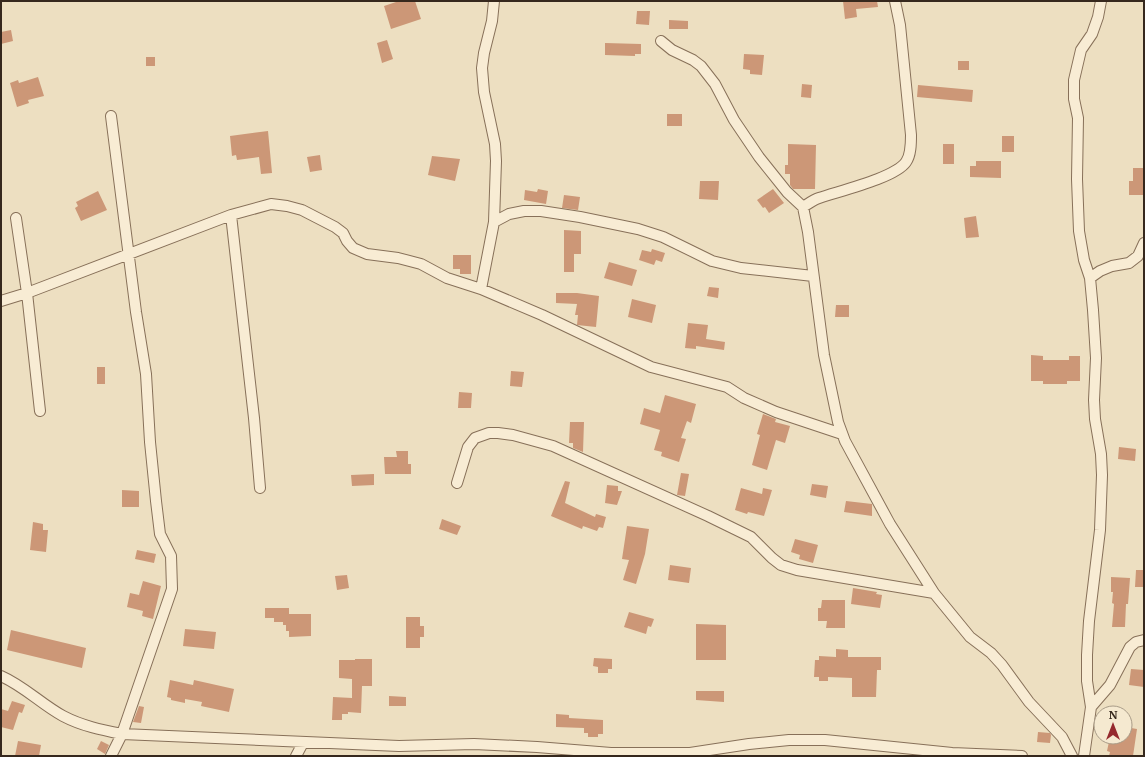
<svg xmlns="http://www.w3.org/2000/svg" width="1145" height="757" font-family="Merriweather,serif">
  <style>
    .building { fill: #cc9777 }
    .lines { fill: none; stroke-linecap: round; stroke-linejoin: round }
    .street-casing { stroke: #877059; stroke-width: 12 }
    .street { stroke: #f8ecd4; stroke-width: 10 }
  </style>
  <rect width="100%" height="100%" fill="#eddfc1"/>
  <path class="building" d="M399,1H415L421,19L391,29L384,6Z
    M843,1H877L878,7L856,9L857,17L845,19Z
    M637,11H650L649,25L636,24Z
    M669,20L688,21V29H669Z
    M11,30L13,41L1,44V32Z
    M387,40L393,59L382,63L377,43Z
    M605,43L641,44V54H635V56L605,55Z
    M744,54L764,55L762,75L750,74V70L743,69Z
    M146,57H155V66H146Z
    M958,61H969V70H958Z
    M38,77L44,96L28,100L29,103L17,107L10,83L18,80L19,83Z
    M802,84L812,85L811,98L801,97Z
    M918,85L973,90L972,102L917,97Z
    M667,114H682V126H667Z
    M268,131L272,173L261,174L259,157L237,160L236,155L232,156L230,136Z
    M1002,136H1014V152H1002Z
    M788,144L816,145L815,189H793L790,185V174H785V165H788Z
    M943,144H954V164H943Z
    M320,155L322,170L310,172L307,157Z
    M432,156L460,159L455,181L428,175Z
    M976,161H1001V178L970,177V166H976Z
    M1133,168H1144V195H1129V181H1133Z
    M700,181H719L718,200L699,199Z
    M538,189L548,191L546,204L524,200L525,190L537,192Z
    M773,189L784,203L769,213L765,207L763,208L757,200Z
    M98,191L107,210L81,221L75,208L78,206L76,202Z
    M564,195L580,197L578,210L562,208Z
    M976,216L979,237L966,238L964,218Z
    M564,230L581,231V254H574V272H564Z
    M652,249L665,253L662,262L656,260L654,265L639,260L642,250L651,252Z
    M453,255H471V274H460V269H453Z
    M609,262L637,270L632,286L604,278Z
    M709,287L719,288L718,298L707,296Z
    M556,293H577L599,296L596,327L577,325L578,315H575L577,304L556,303Z
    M632,299L656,305L652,323L628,317Z
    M836,305H849V317H835Z
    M688,323L708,325L706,339L725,342L724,350L696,346V349L685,348Z
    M1031,355L1043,356V360H1069V356H1080V381H1067V384H1043V381H1031Z
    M97,367H105V384H97Z
    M511,371L524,372L522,387L510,386Z
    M459,392L472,393L471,408H458Z
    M665,395L696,404L691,423L687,421L681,438L686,439L679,462L661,456L662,452L654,450L660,430L640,424L644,408L660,413Z
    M763,414L776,419L775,422L790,426L785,443L776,440L767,470L752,465L760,435L757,434Z
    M570,422H584L583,452L573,448V443H569Z
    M1119,447L1136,449L1135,461L1118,459Z
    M396,451H408V464H411V474H385L384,457H397Z
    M681,473L689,474L685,496L677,495Z
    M374,474V485L352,486L351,475Z
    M565,481L570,482L565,503L595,517L596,514L606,517L603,528L599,527L597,531L583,526L582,529L551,516Z
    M812,484L828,486L826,498L810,495Z
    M607,485L618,486V491H622L617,505L605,503Z
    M741,488L762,494L763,488L772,490L764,516L748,512L747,514L735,510Z
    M122,490L139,491V507H122Z
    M846,501L872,504V516L844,512Z
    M442,519L461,526L457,535L439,529Z
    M33,522L43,524V530H48L46,552L30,550Z
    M627,526L649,529L645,554L636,584L623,580L629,560L622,559Z
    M795,539L818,545L813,563L799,559L800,555L791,552Z
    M137,550L156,554L154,563L135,559Z
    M670,565L691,568L689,583L668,580Z
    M1136,570H1144V587H1135Z
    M347,575L349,588L337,590L335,576Z
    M1111,577L1130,578L1128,604H1126L1125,627H1112L1114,604L1112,603L1113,592H1111Z
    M143,581L161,586L153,619L142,616L143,611L127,607L130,593L139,595Z
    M853,588L877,592L876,594L882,595L880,608L851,604Z
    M822,600H845V628H826L827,621H818V608H821Z
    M265,608H289V614H311V636L289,637V631H286V625H283V622H274V618H265Z
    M629,612L654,619L651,627L648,626L646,634L624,627Z
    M406,617H420V626H424V637H420V648H406Z
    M696,624L726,625V660H696Z
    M185,629L216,632L214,649L183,646Z
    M11,630L86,648L82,668L7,650Z
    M836,649L848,650V657H881V670H877L876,697H852V678L828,677V681H819V677H814L815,660H819V656L836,657Z
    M594,658L612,659V669H608V673H598V667L593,666Z
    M355,659H372V686H362L361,713L348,712V714H342V720H332L333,697L352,698V679L339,678V660H355Z
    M1131,669L1144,670V687L1129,685Z
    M170,680L193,685L194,680L234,689L229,712L201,706L202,702L185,699V703L171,700V698L167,697Z
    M696,691H724V702L696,700Z
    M389,696L406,697V706H389Z
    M12,701L25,705L22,713L19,712L13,730L1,727V709L8,711Z
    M139,706L144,707L141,723L133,722Z
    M556,714L569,715V718L603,720V734H598V737H588V733H584V728L556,727Z
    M1125,727L1137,729L1133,756H1109L1110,752L1107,751L1110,737H1125Z
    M1038,732L1050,733L1051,735L1050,743L1037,742Z
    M18,741L41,745L39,756H15Z
    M101,741L109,745L105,754L97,749Z"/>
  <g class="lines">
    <defs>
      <path id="street" d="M895,1L900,25L911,135C911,143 911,155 906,162C895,178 839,191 819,198C813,200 808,204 803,207L808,232L824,355L838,422L845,441L890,524L934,593L970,637L991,653L1002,665L1029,702L1062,737L1072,756
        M661,41L672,50L693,60L701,66L715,84L734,120L759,157L787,192L803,207
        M111,116L136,312L146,374L150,442L156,501L160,534L171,556L172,589L122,734L111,756
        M231,215L254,418L260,488
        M16,218L27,293L40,411
        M494,222L509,214L524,211H541L580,217L638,229L663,237L712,261L741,268L813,276
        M1090,278L1100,271L1112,266L1129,263L1138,256L1144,243
        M481,289L494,222L496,161L495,144L484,92L482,68L484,53L492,21L494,1
        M1,301L27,293L231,215L271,204L287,206L302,210L335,227L343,233L347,241L353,248L367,254L398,258L421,264L447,278L481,289L542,315L651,367L727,387L744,398L776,412L842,434
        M457,483L468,447L475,438L489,433H498L513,435L553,446L708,516L751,537L772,558L781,565L797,570L934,593
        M1,676C24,686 41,704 63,716C82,726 102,730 122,734L399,746L474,744L537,747L611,753H690L749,744L789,740H825L952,753L1022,756
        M1091,707L1110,685L1130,647L1136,642L1144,640
        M296,756L303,743
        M1084,756L1091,707L1087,681V655L1089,621L1100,530L1102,475L1101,454L1095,419L1094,400L1096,358L1093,310L1090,278L1084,260L1079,231L1077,179L1078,118L1074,99V80L1081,50L1092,34L1098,17L1101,1"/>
    </defs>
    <use href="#street" class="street-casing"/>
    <use href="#street" class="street"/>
  </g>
  <rect width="1145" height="757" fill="none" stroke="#36281d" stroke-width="4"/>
  <g transform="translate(1113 725)"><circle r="19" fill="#f5e9d0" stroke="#a99c88"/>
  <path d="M0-3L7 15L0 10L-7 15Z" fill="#95292d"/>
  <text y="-6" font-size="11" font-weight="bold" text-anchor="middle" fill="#36281d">N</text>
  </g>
</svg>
